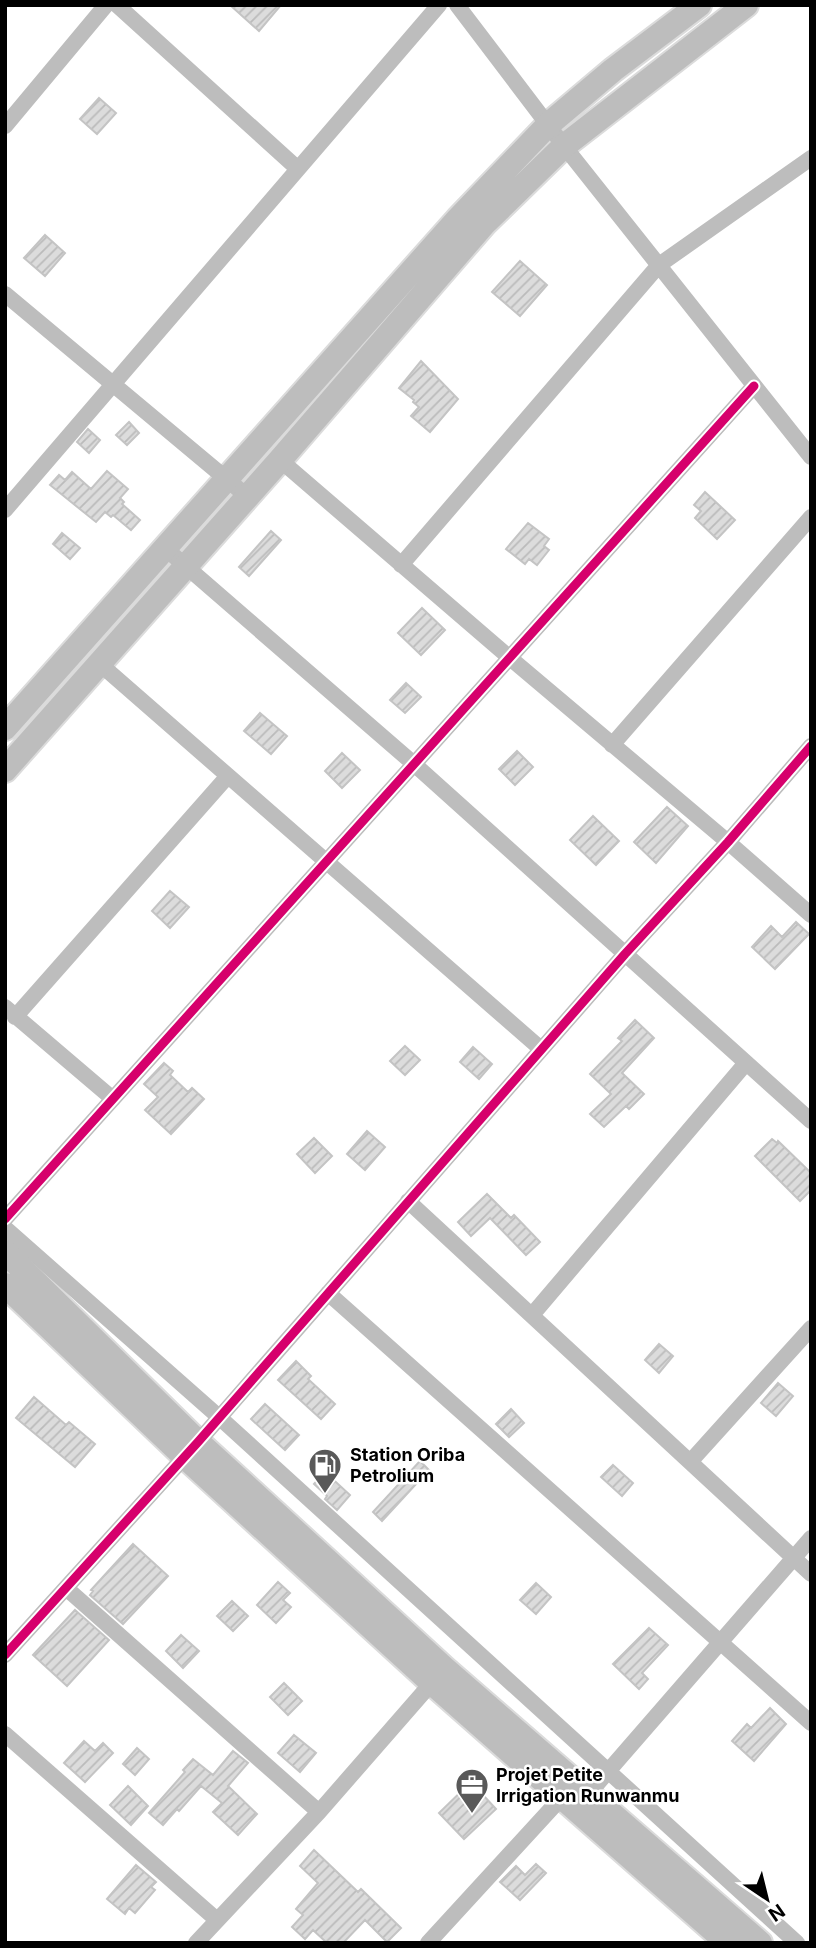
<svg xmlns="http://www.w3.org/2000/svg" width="816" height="1948" font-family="Inter,sans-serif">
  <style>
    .building { fill: url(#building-hatch); stroke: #c4c4c4; stroke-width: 2 }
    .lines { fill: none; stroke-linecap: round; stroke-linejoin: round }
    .primary-casing { stroke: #dbdbdb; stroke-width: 28 }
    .minor { stroke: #bdbdbd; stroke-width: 16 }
    .primary { stroke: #bdbdbd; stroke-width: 24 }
    .cycleway-casing { stroke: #fff; stroke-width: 13 }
    .cycleway { stroke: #d6006c; stroke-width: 9 }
    .labels { text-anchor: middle; stroke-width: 5; stroke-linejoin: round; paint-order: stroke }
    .poi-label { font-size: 18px; font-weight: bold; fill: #000; stroke: #fff; text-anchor: start }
  </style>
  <defs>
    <pattern id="building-hatch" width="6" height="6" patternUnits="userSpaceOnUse" patternTransform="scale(1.75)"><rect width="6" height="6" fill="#dcdcdc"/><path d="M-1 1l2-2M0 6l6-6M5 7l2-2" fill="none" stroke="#bbb"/></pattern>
  </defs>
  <rect width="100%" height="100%" fill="#fff"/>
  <path class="building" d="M230,5H281L259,31Z
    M99,98L116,113L97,134L80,119Z
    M45,235L65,253L45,276L24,258Z
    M520,261L547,285L520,316L492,292Z
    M421,361L458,399L430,432L411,416L419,407L413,402L414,400L399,388Z
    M129,422L139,433L127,445L116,435Z
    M88,429L100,440L89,453L77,442Z
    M107,471L128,489L120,498L124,502L122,504L140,520L131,530L113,515L111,517L105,512L96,522L50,485L59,475L65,480L72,472L91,489Z
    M705,492L735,520L717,539L695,518L701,511L694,505Z
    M528,523L549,539L544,546L549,550L537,565L529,559L525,564L506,549Z
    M271,531L281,540L249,576L239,567Z
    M62,533L80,548L70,559L53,544Z
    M422,608L445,630L421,655L398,633Z
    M406,683L421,697L405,713L390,700Z
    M260,713L287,736L271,754L244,731Z
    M517,751L533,767L515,785L499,769Z
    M342,753L360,770L342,788L325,771Z
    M667,807L688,826L656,863L634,842Z
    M593,816L619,841L596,865L570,840Z
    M170,891L189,907L170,928L152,911Z
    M796,922L809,934L775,969L752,947L771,926L782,937Z
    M635,1020L654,1038L622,1073L644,1094L629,1109L626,1106L604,1127L590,1114L611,1094L590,1074L622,1041L618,1038Z
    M405,1046L420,1060L405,1075L390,1061Z
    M473,1047L492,1064L479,1079L460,1062Z
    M164,1063L173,1071L170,1075L188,1092L192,1088L204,1099L171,1134L145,1110L158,1097L144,1084Z
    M367,1131L385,1147L365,1170L347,1154Z
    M314,1138L332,1156L315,1173L297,1154Z
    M772,1139L777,1143L778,1141L811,1173V1190L800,1201L755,1156Z
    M487,1194L511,1218L514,1215L540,1242L526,1255L490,1218L471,1236L458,1222Z
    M659,1344L673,1356L659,1373L645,1360Z
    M296,1361L311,1376L308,1379L335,1404L321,1419L278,1380Z
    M778,1383L793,1396L776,1416L761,1403Z
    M34,1397L66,1425L69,1422L95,1444L75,1467L16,1418Z
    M265,1404L299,1435L285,1450L251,1419Z
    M511,1409L524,1423L509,1437L496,1424Z
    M420,1461L429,1470L382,1521L373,1512Z
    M613,1465L633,1483L622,1496L601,1477Z
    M325,1472L350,1495L337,1510L325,1499L327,1496L314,1484Z
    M133,1544L168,1576L123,1624L90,1595L93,1591L91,1590Z
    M278,1582L290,1593L283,1600L291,1607L276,1623L257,1605Z
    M536,1583L551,1597L536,1614L520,1600Z
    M232,1601L248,1616L233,1631L217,1616Z
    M75,1610L109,1640L67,1686L33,1655Z
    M649,1628L668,1645L642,1673L648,1679L639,1689L613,1664Z
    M181,1635L199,1651L183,1668L166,1651Z
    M284,1683L302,1701L288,1715L270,1697Z
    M770,1708L786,1724L754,1761L732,1741L747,1724L751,1728Z
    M294,1735L316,1753L300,1772L278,1753Z
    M84,1741L95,1751L103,1743L113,1753L85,1782L64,1763Z
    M137,1748L149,1759L135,1775L123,1764Z
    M233,1751L248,1763L228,1786L257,1814L238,1835L213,1812L222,1803L201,1786L179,1811L177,1809L163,1825L149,1813L185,1772L183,1770L193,1759L213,1775Z
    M471,1782L496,1809L464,1839L439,1813Z
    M128,1786L148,1806L131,1825L110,1805Z
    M314,1850L358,1892L361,1889L401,1928L387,1942L365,1920L343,1943H327L313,1930L305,1939L292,1927L303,1915L296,1909L318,1883L300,1866Z
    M536,1864L546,1873L520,1900L500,1882L516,1866L525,1875Z
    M136,1865L156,1882L151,1887L155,1890L135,1913L129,1908L125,1914L107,1899Z"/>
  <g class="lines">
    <defs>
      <path id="primary" d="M5,728L458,219L549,124L613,70L699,5
        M5,770L280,460L484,224L564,146L746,5
        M5,1252L198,1442L445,1669L760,1943
        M5,1285L184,1456L432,1683L728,1943"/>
    </defs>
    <use href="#primary" class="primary-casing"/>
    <path class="minor" d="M117,5L298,169
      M457,5L564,146L811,457
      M5,126L106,5
      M5,294L248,497
      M280,460L510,658L728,842L811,915
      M5,510L439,5
      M166,549L414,764L811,1121
      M401,565L659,265L811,158
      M100,664L541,1049
      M612,745L811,517
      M5,1007L113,1099
      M15,1017L227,777
      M408,1201L811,1574
      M5,1219L754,386
      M5,1228L219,1417L797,1943
      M328,1293L811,1723
      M532,1315L746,1063
      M690,1462L811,1328
      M66,1588L319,1812
      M5,1655L198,1442L625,954L728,842L811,746
      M5,1734L217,1920
      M584,1799L811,1538
      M196,1943L319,1812L436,1678
      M428,1943L562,1797"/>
    <use href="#primary" class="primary"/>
    <defs>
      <path id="cycleway" d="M5,1219L754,386
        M5,1655L198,1442L625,954L728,842L811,746"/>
    </defs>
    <use href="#cycleway" class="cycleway-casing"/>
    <use href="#cycleway" class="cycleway"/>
  </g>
  <defs>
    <symbol id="fuel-pin" viewBox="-11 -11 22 30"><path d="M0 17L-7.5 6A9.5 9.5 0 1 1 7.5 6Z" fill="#595959" stroke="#fff"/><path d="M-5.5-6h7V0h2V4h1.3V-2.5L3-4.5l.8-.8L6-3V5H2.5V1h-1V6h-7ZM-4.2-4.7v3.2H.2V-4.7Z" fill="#fff"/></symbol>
    <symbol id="office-pin" viewBox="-11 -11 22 30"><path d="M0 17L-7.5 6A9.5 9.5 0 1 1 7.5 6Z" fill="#595959" stroke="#fff"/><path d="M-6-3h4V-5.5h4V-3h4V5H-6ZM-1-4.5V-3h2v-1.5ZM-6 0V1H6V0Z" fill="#fff"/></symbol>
  </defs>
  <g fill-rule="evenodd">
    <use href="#fuel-pin" x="306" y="1446" width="38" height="52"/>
    <use href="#office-pin" x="453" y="1766" width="38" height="52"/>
  </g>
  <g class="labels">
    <g class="poi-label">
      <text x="350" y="1461">Station Oriba<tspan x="350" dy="21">Petrolium</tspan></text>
      <text x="496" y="1781">Projet Petite<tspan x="496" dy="21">Irrigation Runwanmu</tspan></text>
    </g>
  </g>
  <rect width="816" height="1948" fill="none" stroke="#000000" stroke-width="14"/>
  <g transform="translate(767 1899) rotate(145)" stroke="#ffffff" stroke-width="5" paint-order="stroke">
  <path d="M0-5L12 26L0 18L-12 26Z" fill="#000000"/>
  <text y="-10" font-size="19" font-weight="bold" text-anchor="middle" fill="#000000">N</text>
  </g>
</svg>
